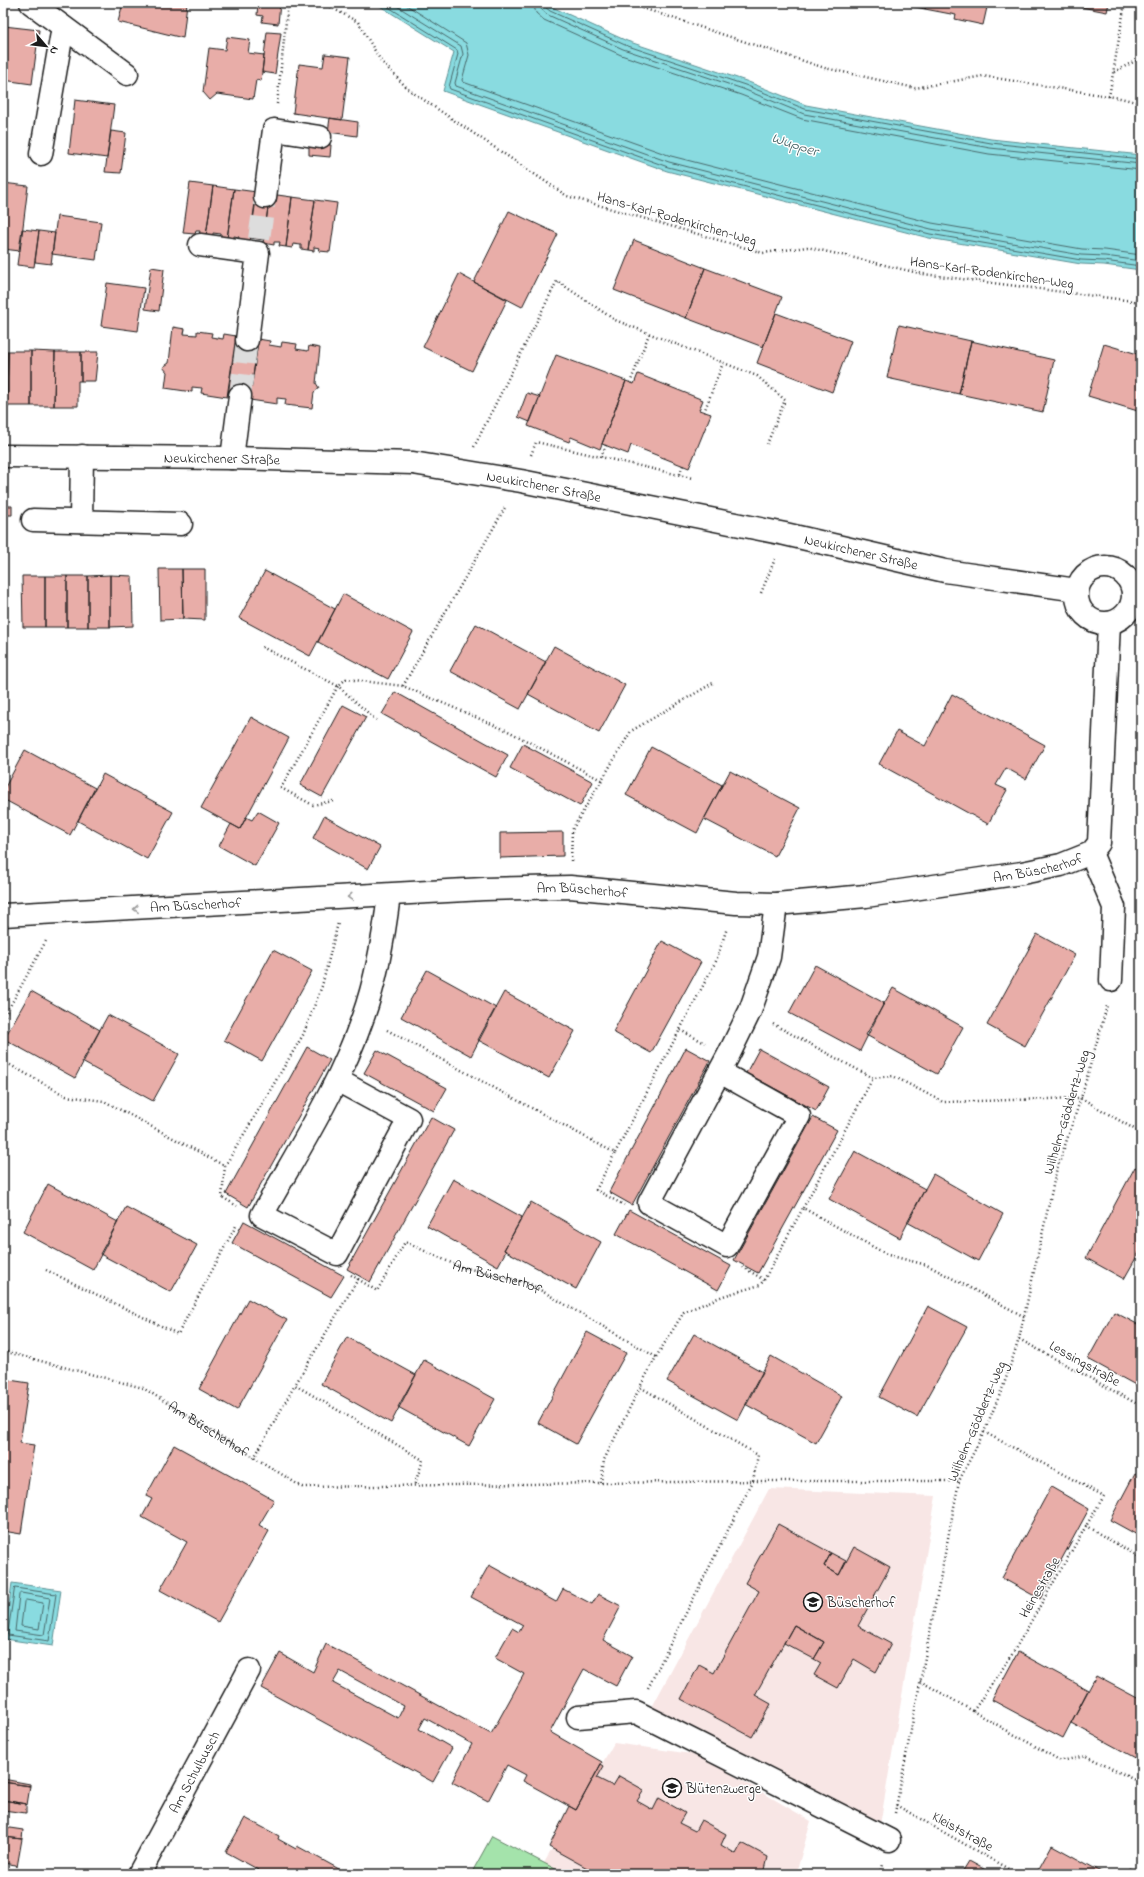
<svg xmlns="http://www.w3.org/2000/svg" width="1144" height="1877" font-family="'Indie Flower',sans-serif">
  <style>
    .built { fill: #f8e6e5 }
    .green { fill: #a4e3ab; stroke: #608064 }
    .water { fill: #89dbe0; stroke: #5d8f92 }
    .lines { fill: none; stroke-linecap: round; stroke-linejoin: round }
    .shore { stroke: #48686a; stroke-width: 1 }
    .building { fill: #e8ada8; stroke: #1c1c1c; fill-rule: evenodd }
    .minor-tunnel { stroke: #ddd; stroke-width: 22; stroke-dasharray: 22 11; stroke-linecap: butt }
    .minor-casing { stroke: #1c1c1c; stroke-width: 25 }
    .major-casing { stroke: #1c1c1c; stroke-width: 25 }
    .path { stroke: #1c1c1c; stroke-width: 2.5; stroke-dasharray: 1 3; stroke-linecap: butt }
    .minor { stroke: #fff; stroke-width: 22 }
    .major { stroke: #fff; stroke-width: 22 }
    .oneway { stroke: #999 }
    .labels { text-anchor: middle; stroke-width: 3; stroke-linejoin: round; paint-order: stroke }
    .street-label { font-size: 14px; fill: #1c1c1c; stroke: #fff }
    .poi-label { font-size: 14px; fill: #1c1c1c; stroke: #fff; text-anchor: start }
    .water-label { font-size: 15px; font-style: italic; fill: #425f61; stroke: #fff }
  </style>
  <rect width="100%" height="100%" fill="#fff"/>
  <filter id="ink" filterUnits="userSpaceOnUse"><feTurbulence type="fractalNoise" baseFrequency=".025" numOctaves="2"/><feDisplacementMap in="SourceGraphic" scale="8" xChannelSelector="R" yChannelSelector="G"/><feConvolveMatrix kernelMatrix="1 2 1 2 8 2 1 2 1" color-interpolation-filters="sRGB"/></filter>
  <g filter="url(#ink)">
    <path class="built" d="M769,1489L936,1496L880,1825L652,1707Z
      M614,1743L699,1755L811,1821L796,1874H565L544,1863Z"/>
    <path class="green" d="M492,1836L565,1874H471Z"/>
    <path class="water" d="M375,3H546L552,7L627,41L746,81L806,105L991,139L1141,155V270L1104,265L1081,264L929,238L667,171L443,91L454,52Z
      M12,1583L61,1590L53,1646L4,1639Z"/>
    <g class="lines">
      <path class="shore" d="M382,3L457,50L458,54L449,87L450,89L668,167L930,234L1081,260L1104,261L1141,266
        M392,3L461,46L463,54L455,83L456,86L669,162L931,229L1081,255L1105,256L1141,261
        M403,3L466,43L469,55L462,80L463,82L671,156L932,223L1082,249L1105,250L1141,255
        M533,3L536,13L544,20L621,55L741,95L802,119L989,154L1141,170
        M539,3L541,9L548,15L623,49L743,89L804,114L990,148L1141,164
        M544,3L545,7L550,11L625,45L745,85L805,109L991,143L1141,159
        M15,1588L56,1594L49,1641L8,1635Z
        M21,1593L50,1598L44,1635L15,1631L19,1595Z
        M26,1600L43,1603L39,1629L21,1626L24,1602Z"/>
    </g>
    <path class="building" d="M123,3H187L183,38L118,22Z
      M258,3H280L278,24L262,22L263,16L257,15Z
      M897,3H926L925,9Z
      M926,3H988L983,25L955,19L956,15L925,9Z
      M1075,3H1109L1107,12L1076,6Z
      M4,26L39,30L32,84L3,80Z
      M267,32L281,33L275,74L262,72Z
      M227,37L250,40L248,53L264,55L261,81L256,80L253,99L217,94L210,100L203,92L209,48L225,50Z
      M325,54L350,57L342,120L293,113L299,64L323,67Z
      M75,100L114,105L107,158L69,153Z
      M330,118L358,122L357,136L328,132Z
      M111,131L126,133L121,173L105,172Z
      M309,143L331,145L330,157L309,155Z
      M3,183L28,186L20,251L3,249Z
      M190,183L213,186L206,236L199,235L200,231H196L195,234L183,233Z
      M213,186L234,189L227,239L221,238V234L213,233V237L206,236Z
      M234,189L257,192L250,242L238,240L239,237L234,236V240L227,239Z
      M270,194L292,197L286,247L279,246L280,242H274V245L263,243Z
      M256,196L269,198L264,240L250,238Z
      M292,197L315,200L308,250L301,249V245L293,244L292,248L286,247Z
      M315,200L337,203L330,252L319,251L320,248L314,247V251L308,250Z
      M509,211L558,234L522,307L474,282Z
      M57,216L101,222L96,260L52,254Z
      M22,229L39,231L34,267L17,265Z
      M39,231L55,233L51,264L35,262Z
      M634,240L705,268L686,318L614,290Z
      M151,267L164,269L159,311L145,309Z
      M705,268L782,297L763,347L686,318Z
      M459,274L507,300L472,371L423,347Z
      M107,283L144,288L138,331L101,326Z
      M776,313L851,341L832,392L757,363Z
      M899,325L971,341L959,394L887,378Z
      M173,327L185,329L184,334L197,335V331L212,333L211,337L223,339L224,334L236,336L227,397L201,393L202,388L192,387V392L165,388L167,372L163,367L169,363Z
      M236,339L258,342L250,397L228,395Z
      M258,339L270,341L269,345L281,347L282,342L297,344L296,349L308,351L309,346L320,348L316,383L319,388L314,392L312,408L285,405L286,399L277,398V404L250,400Z
      M971,341L1054,360L1043,412L959,394Z
      M1104,344L1141,355V412L1088,396Z
      M3,351H8L7,406H3Z
      M8,351H31V406H7Z
      M31,351L55,352L54,406H31Z
      M55,352H81V381H78V406H54Z
      M81,352H98L95,381H81Z
      M556,355L626,381L600,449L571,437L569,442L528,426Z
      M638,374L703,400L699,410L711,414L689,468L631,445L628,454L602,444L626,381L634,384Z
      M527,393L540,397L530,422L518,417Z
      M3,491H5V506H12V515H6V556L3,557Z
      M159,569H182L183,619L160,620Z
      M182,569H205V620L183,619Z
      M265,571L335,609L310,656L239,618Z
      M110,575L132,576L133,626L110,627Z
      M110,575V627H88V576Z
      M22,576H45V627H23Z
      M45,576H67V627H45Z
      M67,576H88V627H67Z
      M343,594L413,632L388,679L318,642Z
      M476,624L546,662L520,709L450,671Z
      M554,646L625,685L599,733L528,694Z
      M395,692L508,755L496,777L382,714Z
      M952,694L1045,745L1026,779L1006,768L996,785L1007,790L988,824L879,764L897,731L925,746Z
      M343,705L366,717L322,797L300,785Z
      M251,717L289,738L240,829L201,808Z
      M523,744L593,782L580,806L510,768Z
      M651,747L722,785L697,833L626,795Z
      M25,750L95,788L70,835L3,799V791Z
      M730,771L800,808L775,856L704,819Z
      M103,774L173,812L147,859L78,821Z
      M258,811L279,823L255,866L219,846L231,824L240,829L246,817L252,820Z
      M324,816L380,847L368,869L313,838Z
      M563,832V856L500,858V833Z
      M1037,934L1075,955L1025,1046L987,1025Z
      M662,941L701,962L651,1053L613,1032Z
      M273,950L312,971L262,1061L224,1040Z
      M815,965L884,1003L860,1051L789,1013Z
      M427,970L496,1008L471,1056L401,1017Z
      M893,988L963,1027L937,1074L866,1035Z
      M31,991L100,1030L75,1078L4,1039Z
      M504,992L575,1031L549,1078L478,1040Z
      M108,1015L179,1054L153,1101L82,1062Z
      M307,1047L330,1060L248,1207L226,1194Z
      M686,1048L710,1061L632,1205L609,1192Z
      M759,1049L829,1087L816,1111L746,1073Z
      M377,1050L447,1088L434,1111L364,1073Z
      M431,1117L454,1130L370,1282L347,1269Z
      M813,1117L837,1130L758,1273L734,1260Z
      M855,1151L925,1189L900,1238L829,1199Z
      M1135,1167L1141,1170V1249L1124,1279L1086,1258Z
      M933,1174L1003,1214L978,1261L907,1222Z
      M453,1179L522,1217L504,1250L506,1251L498,1266L427,1226Z
      M48,1184L118,1222L93,1270L23,1232Z
      M531,1202L601,1242L576,1289L504,1250Z
      M126,1207L197,1245L171,1292L100,1254Z
      M629,1210L731,1266L718,1290L616,1234Z
      M244,1221L344,1276L331,1297L232,1243Z
      M248,1299L287,1320L237,1410L199,1389Z
      M928,1306L967,1327L917,1417L879,1397Z
      M1114,1312L1141,1326V1388L1088,1359Z
      M587,1332L626,1353L576,1444L538,1423Z
      M694,1334L763,1372L738,1420L667,1381Z
      M347,1337L416,1375L391,1423L321,1384Z
      M771,1356L842,1396L816,1443L745,1404Z
      M424,1360L495,1399L469,1446L398,1407Z
      M3,1379L29,1383L20,1443L34,1445L21,1534L3,1531Z
      M174,1445L274,1500L259,1525L269,1531L218,1622L160,1590L187,1542L142,1517L152,1499L146,1496Z
      M1135,1473L1141,1476V1537L1110,1520Z
      M1051,1487L1089,1509L1040,1599L1002,1578Z
      M778,1524L831,1553L824,1566L839,1575L854,1547L890,1567L858,1626L891,1644L876,1672L854,1659L838,1688L814,1675L821,1663L814,1659L824,1642L794,1625L755,1695L771,1704L752,1737L681,1699L699,1665L714,1673L759,1591L745,1583Z
      M831,1553L846,1561L839,1575L824,1566Z
      M489,1565L556,1602L563,1589L592,1604L598,1594L621,1606L603,1640L632,1656L616,1686L584,1669L550,1732L602,1762L576,1810L523,1781L526,1775L507,1765L488,1801L452,1782L472,1744L425,1718L419,1729L452,1748L433,1782L261,1688L280,1653L313,1672L326,1644L491,1734L524,1674L495,1658L512,1628L519,1632L523,1625L471,1597ZM340,1671L404,1706L398,1718L333,1683Z
      M794,1625L824,1642L814,1659L784,1643Z
      M1018,1652L1088,1690L1063,1738L992,1700Z
      M1096,1676L1141,1700V1761L1071,1723Z
      M601,1764L604,1766L597,1778L613,1786L619,1776L644,1790L637,1801L653,1810L659,1798L685,1813L679,1823L695,1831L701,1820L726,1834L721,1845L736,1854L742,1843L768,1857L764,1874H598L549,1847L569,1806L576,1810Z
      M3,1779L30,1784V1786L3,1782Z
      M3,1782L30,1786L27,1805L26,1804L3,1800Z
      M3,1800L26,1804V1813L3,1810Z
      M245,1818L279,1836L278,1839L296,1849L297,1846L348,1874H257L259,1870L226,1852Z
      M3,1827L23,1830L22,1839L3,1837Z
      M3,1837L22,1839L17,1867L16,1865L3,1863Z
      M1052,1845L1105,1874H1036Z
      M969,1861L993,1874H961Z
      M1130,1869L1140,1874H1128Z"/>
    <g class="lines">
      <path class="minor-tunnel" d="M259,239L265,197
        M240,396L247,340"/>
      <defs>
        <g id="minor">
          <path d="M31,3L127,74"/>
          <path d="M41,154L63,27"/>
          <path d="M265,197L274,130L320,137"/>
          <path d="M200,245L258,253L247,340"/>
          <path d="M232,458L240,396"/>
          <path d="M33,520L181,524"/>
          <path d="M81,521L82,456"/>
          <path d="M1091,853L1114,907L1111,980"/>
          <path id="s3" d="M3,915L484,889L570,887L736,903L776,904L866,896L1022,873L1061,865L1091,853L1099,843L1109,623"/>
          <path d="M720,1072L799,1116L727,1246L649,1203L728,1056L750,1011L769,957L776,904"/>
          <path d="M337,1080L409,1119L337,1254L262,1215C298,1150 339,1087 363,1017C377,978 384,936 389,895"/>
          <path d="M578,1717L636,1712L889,1840"/>
          <path id="s4" d="M139,1874L249,1670"/>
        </g>
        <g id="major">
          <path id="s5" d="M3,456L232,458L413,463L521,481L785,534L945,571L1077,590"/>
          <circle cx="1105" cy="595" r="28"/>
        </g>
      </defs>
      <use href="#minor" class="minor-casing"/>
      <use href="#major" class="major-casing"/>
      <g class="path">
        <path d="M323,3L358,22L381,61L409,90L567,196L763,253L807,247L923,274L1141,302"/>
        <path d="M627,3L825,68L915,88L983,76L1120,98L1141,103"/>
        <path d="M1114,72L1141,58"/>
        <path d="M1109,97L1125,3"/>
        <path d="M277,104L288,3"/>
        <path d="M630,383L649,334"/>
        <path d="M704,412L723,363"/>
        <path d="M474,447L557,281L615,320L757,376L785,400L767,444"/>
        <path d="M531,455L536,442L692,478"/>
        <path d="M601,457L606,445"/>
        <path d="M680,474L683,465"/>
        <path d="M761,593L775,559"/>
        <path d="M262,647L338,686L376,720"/>
        <path d="M403,686L506,506"/>
        <path d="M333,801L313,805L281,788L338,686L346,679L403,686L508,731L601,780"/>
        <path d="M571,861L572,830L631,731L713,683"/>
        <path d="M3,1019L47,939"/>
        <path d="M773,1024L873,1078L893,1076L943,1102L1081,1098L1141,1133"/>
        <path d="M387,1030L615,1153L596,1190L624,1205"/>
        <path d="M680,1030L705,1043"/>
        <path d="M3,1061L66,1096L104,1101L225,1166L222,1197L237,1206"/>
        <path d="M615,1153L716,961L727,928"/>
        <path d="M225,1166L303,1035L322,986L338,923"/>
        <path d="M803,1208L873,1078"/>
        <path d="M46,1270L178,1334L237,1224"/>
        <path d="M351,1275L358,1279L295,1385L423,1460L414,1486"/>
        <path id="s1" d="M358,1279L377,1291L405,1242L458,1266L528,1283L656,1357"/>
        <path d="M764,1280L803,1208L888,1255L927,1265L1025,1317"/>
        <path d="M1019,1339L1141,1406"/>
        <path id="s2" d="M3,1351L143,1388L302,1487L753,1481L758,1455L640,1387L656,1357L684,1312L723,1296L760,1285L764,1280L743,1267"/>
        <path d="M984,1432L1104,1496L1086,1526"/>
        <path d="M254,1458L295,1385"/>
        <path d="M601,1483L604,1460L640,1387"/>
        <path d="M920,1681L1061,1761L1086,1756L1141,1783"/>
        <path d="M648,1688L753,1481H959"/>
        <path d="M973,1711L1010,1658L1086,1526L1141,1558"/>
        <path d="M896,1805L1017,1874"/>
        <path d="M895,1813L959,1481L984,1432L1003,1387L1019,1339L1056,1172L1081,1098L1107,1006"/>
        <path d="M881,1874L883,1864"/>
      </g>
      <use href="#minor" class="minor"/>
      <use href="#major" class="major"/>
    </g>
    <defs><path id="oneway-chevron" d="M-2-3.5L2.5 0L-2 3.5" fill="none" stroke-width="1.6" stroke-linecap="round" stroke-linejoin="round"/></defs>
    <g class="oneway">
      <use href="#oneway-chevron" transform="translate(350 897) rotate(177)"/>
      <use href="#oneway-chevron" transform="translate(136 909) rotate(177)"/>
    </g>
  </g>
  <defs>
    <symbol id="school-ring" viewBox="-11 -11 22 22"><circle r="9.5" fill="#fff" stroke="#1c1c1c" stroke-width="1.5"/><path d="M0-5L7-2L0 1L-7-2ZM-4 1L0 2.5L4 1V4Q0 6-4 4Z" fill="#1c1c1c"/></symbol>
  </defs>
  <g fill-rule="evenodd">
    <use href="#school-ring" x="802" y="1591" width="22" height="22"/>
    <use href="#school-ring" x="661" y="1777" width="22" height="22"/>
  </g>
  <g class="labels">
    <g class="street-label">
      <text transform="translate(677 218) rotate(16)" y="5">Hans-Karl-Rodenkirchen-Weg</text>
      <text transform="translate(992 272) rotate(8)" y="5">Hans-Karl-Rodenkirchen-Weg</text>
      <text dy="5" stroke="none"><textPath href="#s5" startOffset="219">Neukirchener Straße</textPath></text>
      <text dy="5" stroke="none"><textPath href="#s5" startOffset="543">Neukirchener Straße</textPath></text>
      <text dy="5" stroke="none"><textPath href="#s5" startOffset="867">Neukirchener Straße</textPath></text>
      <text dy="5" stroke="none"><textPath href="#s3" startOffset="1039">Am Büscherhof</textPath></text>
      <text dy="5" stroke="none"><textPath href="#s3" startOffset="580">Am Büscherhof</textPath></text>
      <text dy="5" stroke="none"><textPath href="#s3" startOffset="193">Am Büscherhof</textPath></text>
      <text transform="translate(1066 1112) rotate(-73)" y="5">Wilhelm-Göddertz-Weg</text>
      <text dy="5" stroke="none"><textPath href="#s1" startOffset="178">Am Büscherhof</textPath></text>
      <text transform="translate(1085 1363) rotate(29)" y="5">Lessingstraße</text>
      <text transform="translate(976 1421) rotate(-67)" y="5">Wilhelm-Göddertz-Weg</text>
      <text dy="5" stroke="none"><textPath href="#s2" startOffset="222">Am Büscherhof</textPath></text>
      <text transform="translate(1039 1587) rotate(-60)" y="5">Heinestraße</text>
      <text dy="5" stroke="none"><textPath href="#s4" startOffset="116">Am Schulbusch</textPath></text>
      <text transform="translate(963 1831) rotate(29)" y="5">Kleiststraße</text>
    </g>
    <g class="poi-label">
      <text x="827" y="1607">Büscherhof</text>
      <text x="686" y="1793">Blütenzwerge</text>
    </g>
    <g class="water-label">
      <text transform="translate(795 144) rotate(18)" y="5">Wupper</text>
    </g>
  </g>
  <rect width="1144" height="1877" fill="none" stroke="#fff" stroke-width="16"/>
  <rect x="8" y="8" width="1128" height="1861" fill="none" stroke="#1c1c1c" stroke-width="1.5" filter="url(#ink)"/>
  <g transform="translate(46 46) rotate(118)" stroke="#ffffff" stroke-width="3" paint-order="stroke">
  <path d="M0-3L7 15L0 10L-7 15Z" fill="#1c1c1c"/>
  <text y="-6" font-size="11" font-weight="bold" text-anchor="middle" fill="#1c1c1c">N</text>
  </g>
</svg>
